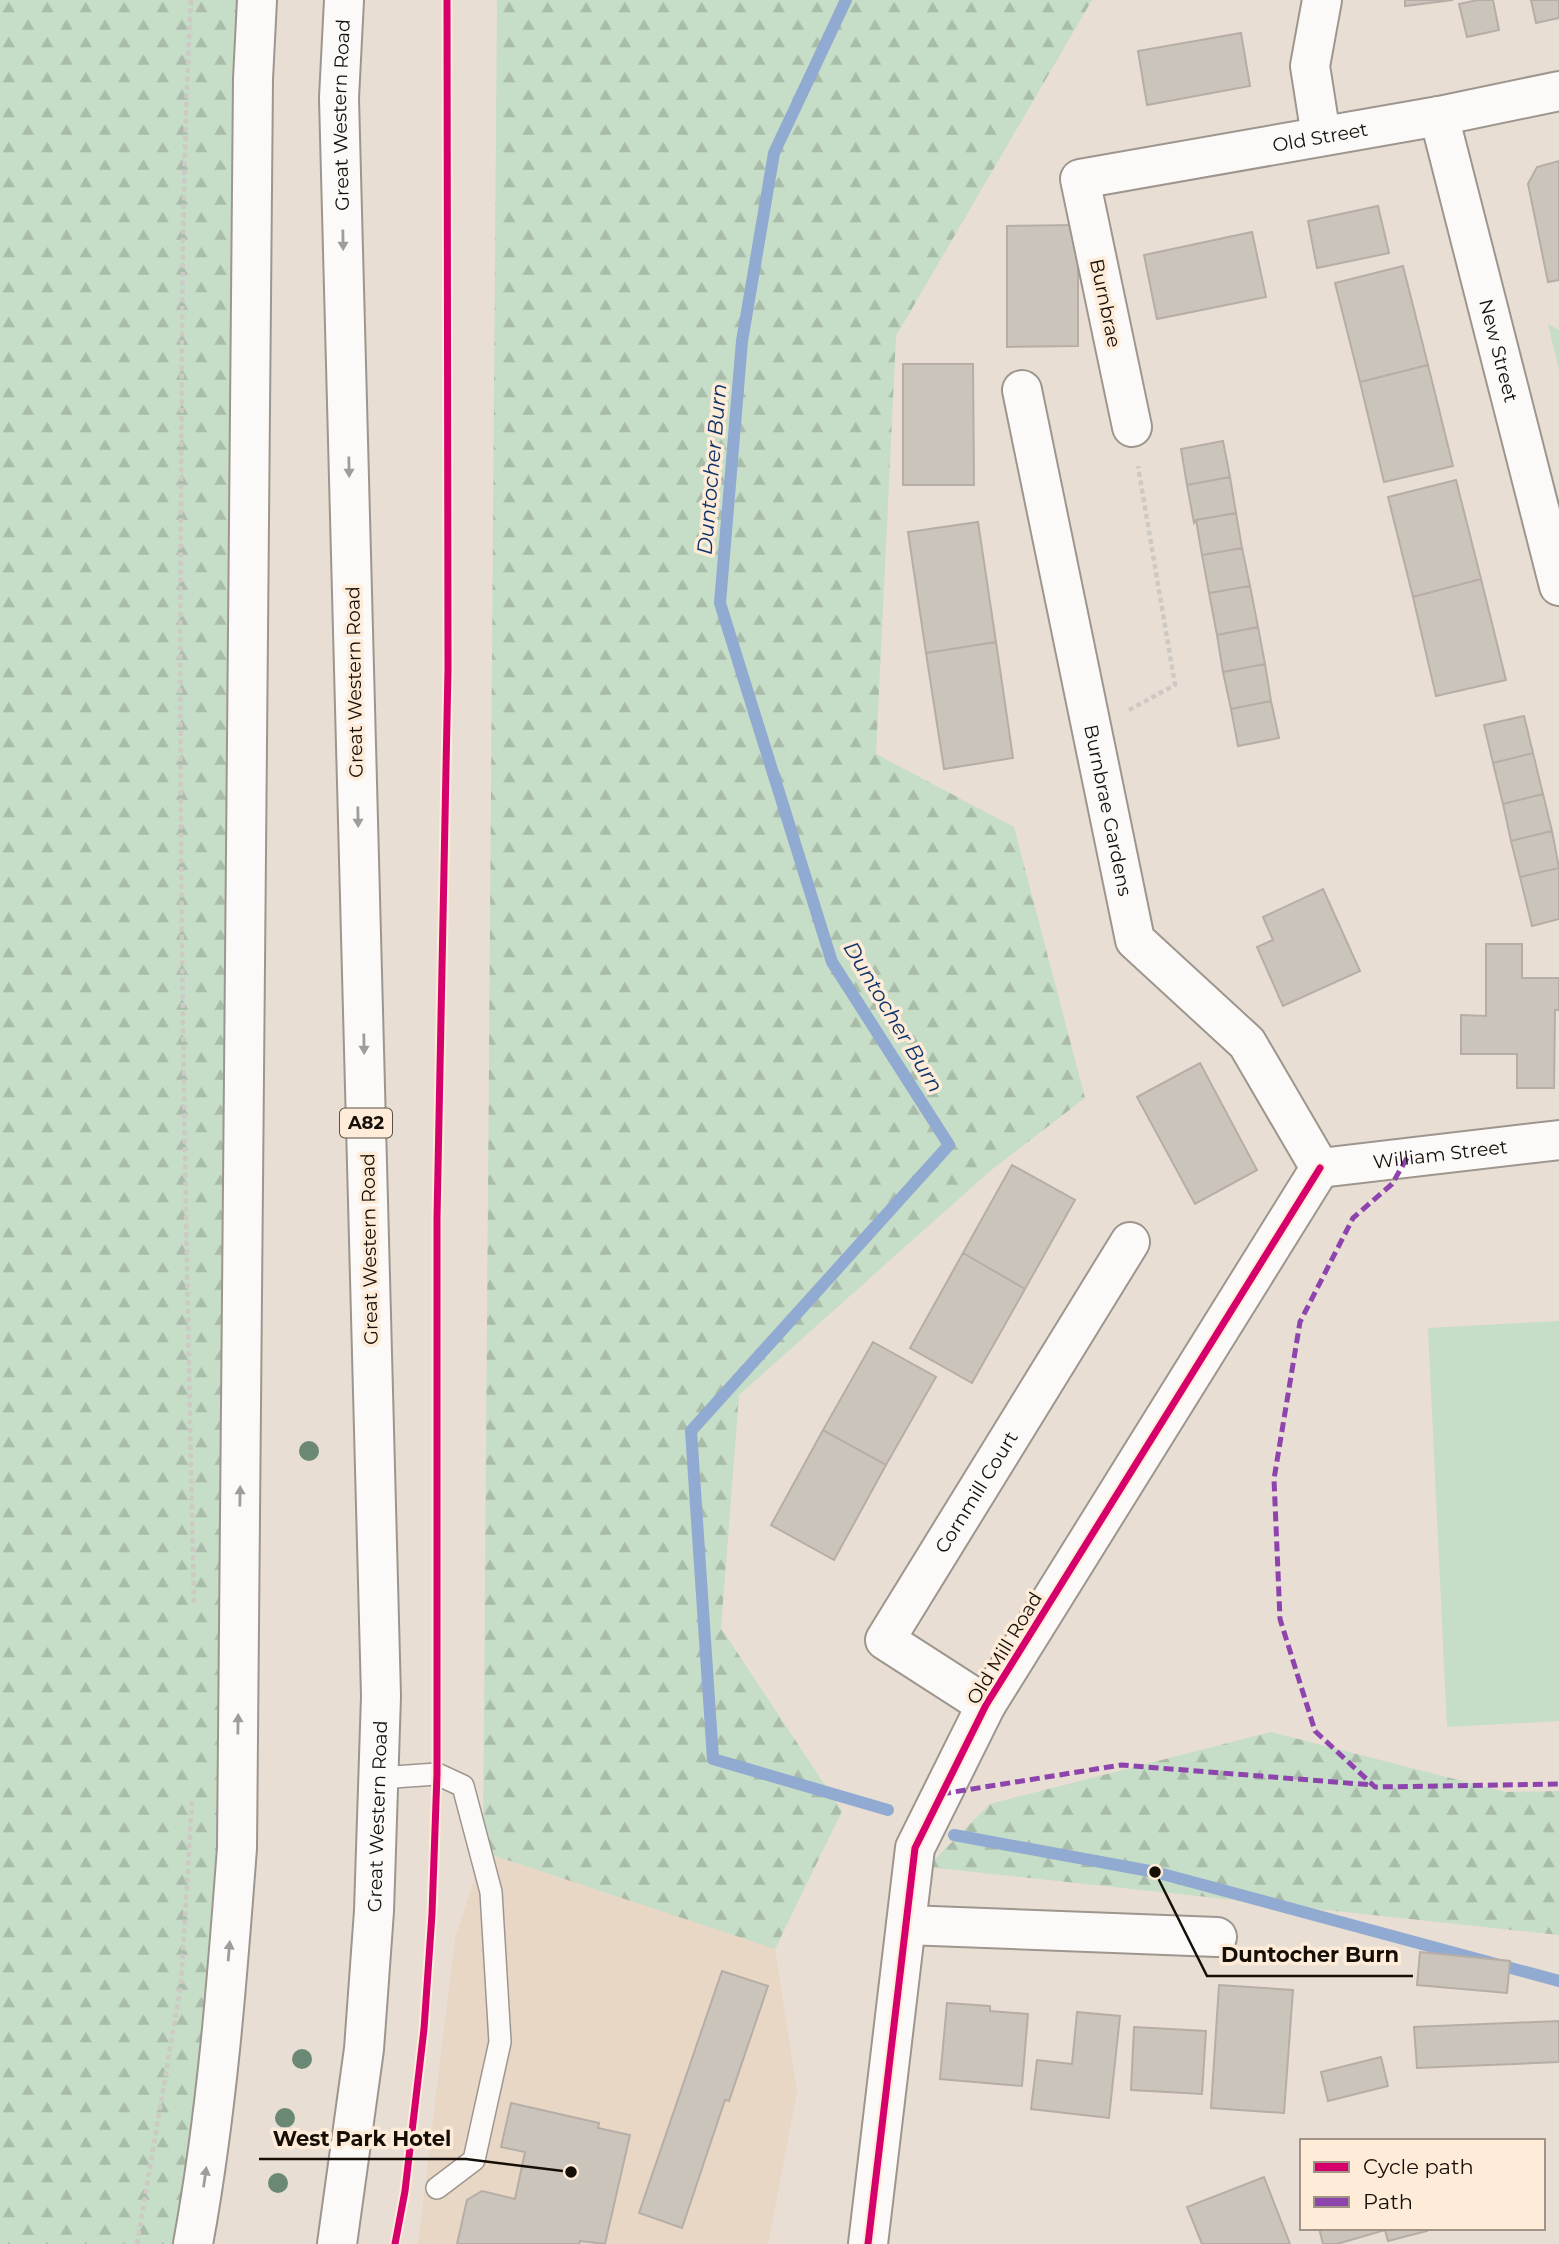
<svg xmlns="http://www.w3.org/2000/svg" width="1559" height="2244" font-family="Montserrat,sans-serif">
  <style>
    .built { fill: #e8d7c4 }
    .forest { fill: url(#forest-firs) }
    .park { fill: url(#park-crowns) }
    .garden { fill: #c6ddc7 }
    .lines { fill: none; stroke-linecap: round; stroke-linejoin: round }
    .stream { stroke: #91aad1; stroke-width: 12 }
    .building { fill: #cbc4bb; stroke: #b6aea6; stroke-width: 2 }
    .service-casing { stroke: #9e968e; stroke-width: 24 }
    .minor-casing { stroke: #9e968e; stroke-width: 42 }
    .primary-casing { stroke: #9e968e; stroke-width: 42 }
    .path { stroke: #cdcac6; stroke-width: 4.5; stroke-dasharray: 5 3.5; stroke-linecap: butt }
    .service { stroke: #fcfaf8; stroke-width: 21 }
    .minor { stroke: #fcfaf8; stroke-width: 38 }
    .primary { stroke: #fcfaf8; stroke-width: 38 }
    .quiet { stroke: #8e44ad; stroke-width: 5; stroke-dasharray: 10 5; stroke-linecap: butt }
    .cycleway-casing { stroke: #feebd8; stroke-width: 11 }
    .cycleway { stroke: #d6006c; stroke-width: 7 }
    .tree { fill: #6a8873 }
    .oneway { fill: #a09c98 }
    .labels { text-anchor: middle; stroke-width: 7; stroke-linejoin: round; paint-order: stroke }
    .shield { fill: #feebd8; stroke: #5b5146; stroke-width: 2 }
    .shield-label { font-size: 18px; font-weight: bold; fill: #150f08 }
    .street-label { font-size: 19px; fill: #150f08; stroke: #feebd8 }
    .water-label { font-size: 21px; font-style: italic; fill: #0d336a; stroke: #feebd8 }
    .leader { fill: none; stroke: #150f08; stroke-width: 2.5 }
    .callout-dot { fill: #150f08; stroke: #feebd8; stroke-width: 2.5 }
    .callout-label { font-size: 21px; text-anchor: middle; font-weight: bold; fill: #150f08; stroke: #feebd8; stroke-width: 7; stroke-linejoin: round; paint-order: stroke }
  </style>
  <defs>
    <pattern id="forest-firs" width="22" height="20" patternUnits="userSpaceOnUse" patternTransform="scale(1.75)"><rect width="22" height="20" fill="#c6ddc7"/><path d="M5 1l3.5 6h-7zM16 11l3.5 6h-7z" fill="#a9bca9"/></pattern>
    <pattern id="park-crowns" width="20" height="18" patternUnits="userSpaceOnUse" patternTransform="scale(1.75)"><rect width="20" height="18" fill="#c6ddc7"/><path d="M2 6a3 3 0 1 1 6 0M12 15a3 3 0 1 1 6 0" fill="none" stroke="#a9bca9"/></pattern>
  </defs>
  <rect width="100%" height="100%" fill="#e8ded3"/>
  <path class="built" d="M483,1852L775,1949L797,2092L768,2244H418L455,1939Z"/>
  <path class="forest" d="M0,0H257L237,1848L193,2244H0Z
    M497,0H1092L896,336L876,754L1014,827L1085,1098L990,1171L739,1395L721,1628L842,1811L775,1949L483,1852Z
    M1271,1732L1505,1792L1559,1791V1935L927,1867L990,1804Z"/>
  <path class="park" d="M1548,324L1559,330V370Z"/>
  <path class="garden" d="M1559,1321V1721L1447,1727L1428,1328Z"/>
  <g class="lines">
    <path class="stream" d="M846,0L774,153L742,341L720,603L832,962L949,1145L691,1431L713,1759L888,1810
      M954,1835L1155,1872L1559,1981"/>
  </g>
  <path class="building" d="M1405,0H1453L1405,6Z
    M1478,0H1493L1499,30L1467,37L1459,4Z
    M1531,0H1559V18L1536,23Z
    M1241,33L1250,86L1147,105L1138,51Z
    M1559,161V280L1548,282L1528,184L1537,167Z
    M1378,206L1389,253L1317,268L1308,221Z
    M1078,225V346L1007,347V226Z
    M1252,232L1266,297L1157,319L1144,255Z
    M1403,266L1428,365L1360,382L1335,283Z
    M903,364H973L974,485H903Z
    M1428,365L1453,466L1384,482L1360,382Z
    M1223,441L1230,477L1187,485L1181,449Z
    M1230,477L1236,513L1196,520L1194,523L1187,485Z
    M1456,480L1481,579L1413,597L1388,497Z
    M1236,513L1242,548L1202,555L1196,520Z
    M978,522L996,642L926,653L908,532Z
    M1242,548L1250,586L1209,593L1202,555Z
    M1481,579L1506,680L1436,696L1413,597Z
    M1250,586L1258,627L1217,635L1209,593Z
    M1258,627L1265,664L1223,672L1217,635Z
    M996,642L1013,758L944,769L926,653Z
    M1265,664L1271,701L1231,709L1223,672Z
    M1271,701L1279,738L1238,746L1231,709Z
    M1524,716L1533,753L1493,763L1484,725Z
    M1533,753L1543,794L1503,804L1493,763Z
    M1543,794L1552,831L1511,841L1503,804Z
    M1552,831L1559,868L1520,877L1511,841Z
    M1559,868V919L1532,926L1520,877Z
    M1323,889L1360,971L1283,1006L1257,947L1273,940L1263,917Z
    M1486,944H1522V978H1559V1010H1555L1554,1088H1517V1054H1461V1015L1486,1016Z
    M1200,1063L1257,1170L1195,1204L1137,1097Z
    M1012,1165L1075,1200L1025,1289L963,1253Z
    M963,1253L1025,1289L972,1383L910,1348Z
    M873,1342L936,1377L886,1465L823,1430Z
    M823,1430L886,1465L834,1560L771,1525Z
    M1420,1952L1510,1961L1507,1993L1417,1985Z
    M722,1971L768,1986L729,2101L725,2100L682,2228L639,2213Z
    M1219,1985L1293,1990L1284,2113L1211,2108Z
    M947,2003L990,2006V2011L1028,2014L1022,2086L940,2079Z
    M1077,2012L1120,2016L1109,2118L1031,2109L1037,2060L1072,2064Z
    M1559,2021V2062L1417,2068L1414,2027Z
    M1134,2027L1206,2031L1202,2094L1131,2090Z
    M1381,2057L1388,2086L1328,2101L1321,2072Z
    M511,2103L599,2123L598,2128L630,2135L605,2244L580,2241L579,2244H457L467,2200L482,2191L515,2199L525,2152L501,2147Z
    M1264,2177L1290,2244H1202L1187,2207Z
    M1319,2228H1427V2231L1388,2241L1385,2230L1337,2244H1323Z"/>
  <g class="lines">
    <defs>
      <path id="service" d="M379,1778L437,1774L463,1786L491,1892L500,2042L474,2160L437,2188"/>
      <g id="minor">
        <path id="s1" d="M1439,116L1559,586"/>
        <path d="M1321,136L1310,66L1322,0"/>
        <path id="s2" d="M1022,390L1135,940L1247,1043L1320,1168"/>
        <path id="s3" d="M1132,427L1080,179L1439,116L1559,91"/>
        <path id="s4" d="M1320,1168L1559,1140"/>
        <path id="s5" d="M986,1705L885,1640L1130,1242"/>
        <path d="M906,1925L1217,1937"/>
        <path d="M868,2244L915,1848L986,1705L1320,1168"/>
      </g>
      <g id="primary">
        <path d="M193,2244C217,2113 227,1981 237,1848L253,79L257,0"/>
        <path id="s6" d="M337,2244L364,2049L374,1911L381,1696L339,98L344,0"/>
      </g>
    </defs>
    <use href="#service" class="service-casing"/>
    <use href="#minor" class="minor-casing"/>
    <use href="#primary" class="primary-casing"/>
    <path class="path" d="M191,0C182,166 182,333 181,499C178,867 186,1235 194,1603
      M1129,710L1175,685L1138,466
      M137,2244L181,1984L192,1801"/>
    <use href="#service" class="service"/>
    <use href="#minor" class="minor"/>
    <use href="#primary" class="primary"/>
    <path class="quiet" d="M1407,1158L1392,1184L1353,1218L1300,1322L1274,1479L1280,1619L1315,1731L1375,1787L1559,1784
      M941,1794L1121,1765L1373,1785"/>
    <defs>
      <path id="cycleway" d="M395,2244L405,2191L424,2029L432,1914L437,1774V1218L448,669L447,0
        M868,2244L915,1848L986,1705L1320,1168"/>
    </defs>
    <use href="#cycleway" class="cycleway-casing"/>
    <use href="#cycleway" class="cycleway"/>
  </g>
  <g class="tree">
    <circle cx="309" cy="1451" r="10"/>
    <circle cx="302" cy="2059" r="10"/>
    <circle cx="285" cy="2118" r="10"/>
    <circle cx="278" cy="2183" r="10"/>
  </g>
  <defs><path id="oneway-solid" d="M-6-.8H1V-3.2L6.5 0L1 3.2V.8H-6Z" transform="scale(1.75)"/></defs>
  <g class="oneway">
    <use href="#oneway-solid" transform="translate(343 240) rotate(89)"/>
    <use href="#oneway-solid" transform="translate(349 467) rotate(89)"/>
    <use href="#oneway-solid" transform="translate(358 817) rotate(89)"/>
    <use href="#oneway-solid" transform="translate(364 1044) rotate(89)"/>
    <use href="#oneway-solid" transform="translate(240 1496) rotate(-89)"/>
    <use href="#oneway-solid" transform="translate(238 1724) rotate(-89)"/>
    <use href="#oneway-solid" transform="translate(229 1951) rotate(-85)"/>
    <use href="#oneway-solid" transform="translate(205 2177) rotate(-82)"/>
  </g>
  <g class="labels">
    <rect class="shield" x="340" y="1108.5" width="52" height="29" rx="5"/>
    <g class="shield-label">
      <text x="366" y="1129">A82</text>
    </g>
    <g class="street-label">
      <text dy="7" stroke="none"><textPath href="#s6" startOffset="2132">Great Western Road</textPath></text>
      <text dy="7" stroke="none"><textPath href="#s3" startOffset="497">Old Street</textPath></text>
      <text transform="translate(1106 303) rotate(78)" y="7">Burnbrae</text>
      <text dy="7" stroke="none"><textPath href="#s1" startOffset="242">New Street</textPath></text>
      <text transform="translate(354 682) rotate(-91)" y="7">Great Western Road</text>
      <text dy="7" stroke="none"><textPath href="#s2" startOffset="429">Burnbrae Gardens</textPath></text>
      <text dy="7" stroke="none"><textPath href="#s4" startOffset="121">William Street</textPath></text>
      <text transform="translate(369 1249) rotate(-91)" y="7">Great Western Road</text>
      <text dy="7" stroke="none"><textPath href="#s5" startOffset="294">Cornmill Court</textPath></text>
      <text transform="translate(1004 1648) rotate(-59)" y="7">Old Mill Road</text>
      <text dy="7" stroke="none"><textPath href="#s6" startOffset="430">Great Western Road</textPath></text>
    </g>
    <g class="water-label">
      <text transform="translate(712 469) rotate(-85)" y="7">Duntocher Burn</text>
      <text transform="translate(893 1017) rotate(59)" y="7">Duntocher Burn</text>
    </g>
  </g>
  <path class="leader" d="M1155 1872L1207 1976H1413M571 2172L466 2159H259"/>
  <g class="callout-dot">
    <circle cx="1155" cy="1872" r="7"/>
    <circle cx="571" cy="2172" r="7"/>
  </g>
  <g class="callout-label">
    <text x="1310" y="1962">Duntocher Burn</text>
    <text x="362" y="2146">West Park Hotel</text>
  </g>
  <rect x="1300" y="2139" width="245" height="91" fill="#feebd8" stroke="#a19385" stroke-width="2"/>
  <rect x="1314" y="2162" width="35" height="10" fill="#d6006c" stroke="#a19385" stroke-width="2"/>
  <text x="1363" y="2174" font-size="21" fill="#150f08">Cycle path</text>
  <rect x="1314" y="2197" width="35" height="10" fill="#8e44ad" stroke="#a19385" stroke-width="2"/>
  <text x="1363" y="2209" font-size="21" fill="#150f08">Path</text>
</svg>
